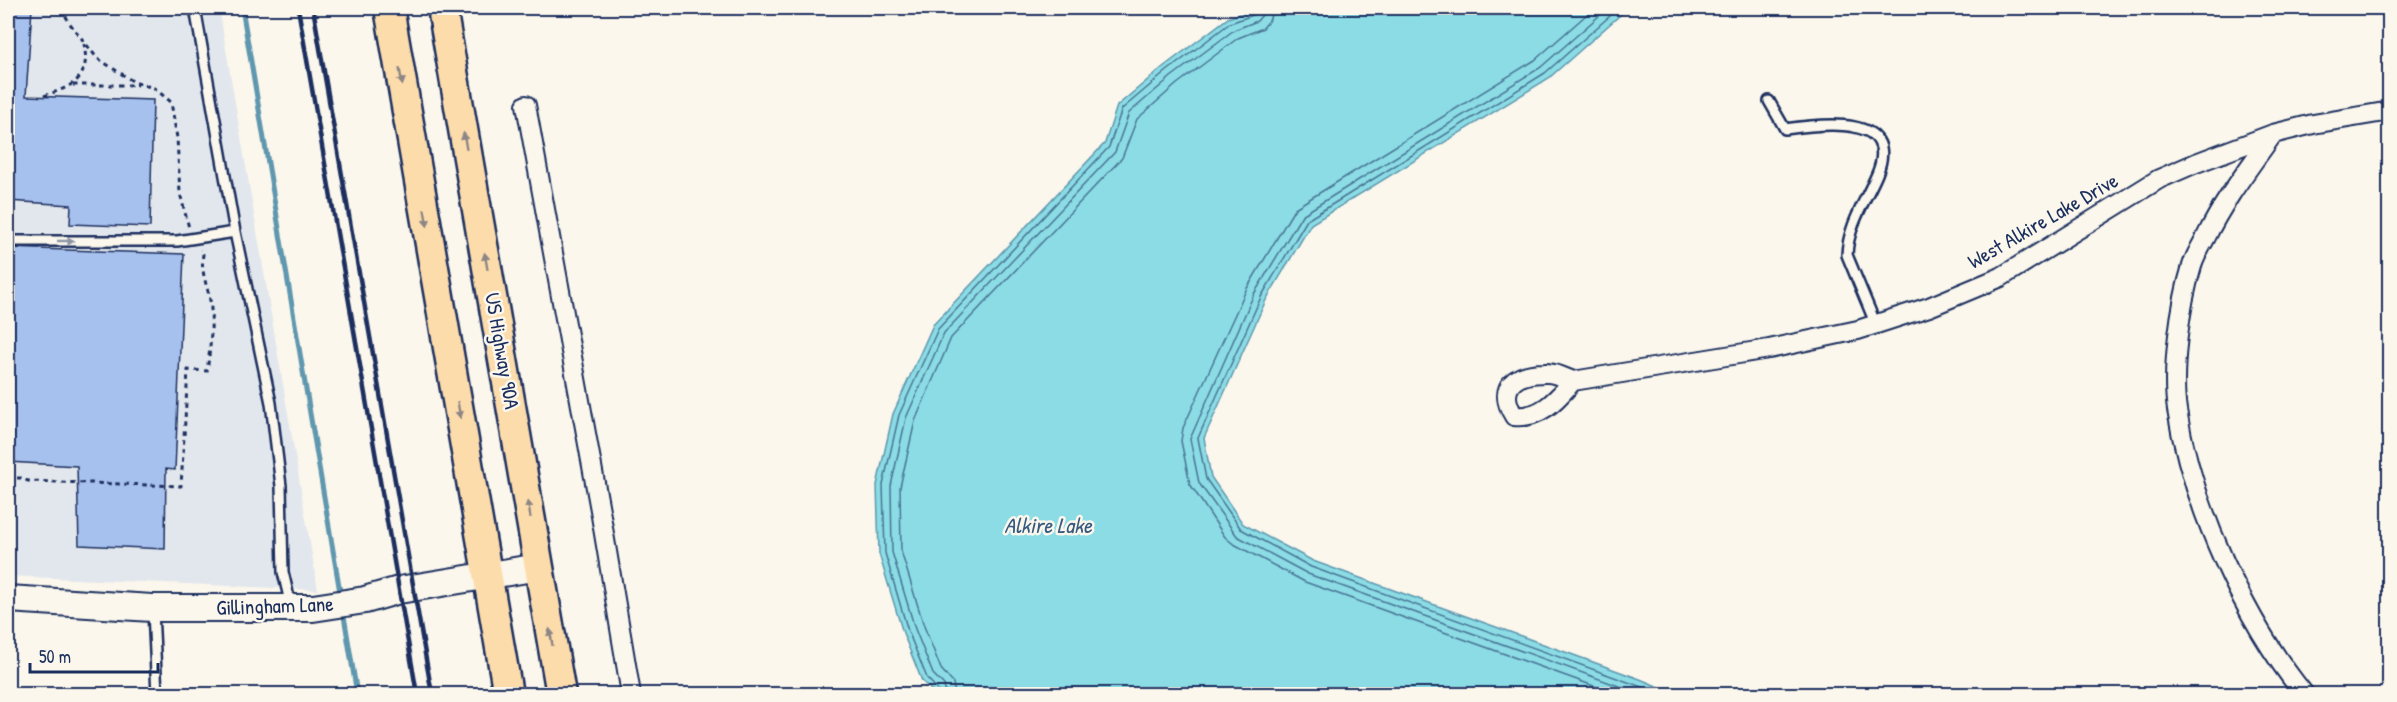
<svg xmlns="http://www.w3.org/2000/svg" width="2397" height="702" font-family="'Patrick Hand',sans-serif">
  <style>
    .built { fill: #e2e7ed }
    .water { fill: #8bdce5; stroke: #5e97af; stroke-width: 1.5 }
    .lines { fill: none; stroke-linecap: round; stroke-linejoin: round }
    .shore { stroke: #487494; stroke-width: 1.5 }
    .stream { stroke: #5e97af; stroke-width: 5 }
    .building { fill: #a7c1ee; stroke: #1b2f5e; stroke-width: 1.5 }
    .lane-casing { stroke: #1b2f5e; stroke-width: 14 }
    .street-casing { stroke: #1b2f5e; stroke-width: 22 }
    .secondary-casing { stroke: #1b2f5e; stroke-width: 30 }
    .primary-casing { stroke: #1b2f5e; stroke-width: 33 }
    .path { stroke: #1b2f5e; stroke-width: 3; stroke-dasharray: 4.5 4.5; stroke-linecap: butt }
    .lane { stroke: #fbf7ec; stroke-width: 9 }
    .street { stroke: #fbf7ec; stroke-width: 18 }
    .secondary { stroke: #fbf7ec; stroke-width: 26 }
    .primary { stroke: #fddcac; stroke-width: 28 }
    .rail { stroke: #1b2f5e; stroke-width: 4.5 }
    .oneway { fill: #8c8685 }
    .oneway2 { fill: #8b93a5 }
    .labels { text-anchor: middle; stroke-width: 5; stroke-linejoin: round; paint-order: stroke }
    .street-label { font-size: 21px; fill: #1b2f5e; stroke: #fbf7ec }
    .water-label { font-size: 22px; font-style: italic; fill: #375a80; stroke: #fbf7ec }
  </style>
  <rect width="100%" height="100%" fill="#fbf7ec"/>
  <filter id="ink" filterUnits="userSpaceOnUse"><feTurbulence type="fractalNoise" baseFrequency=".0167" numOctaves="2"/><feDisplacementMap in="SourceGraphic" scale="12" xChannelSelector="R" yChannelSelector="G"/><feConvolveMatrix kernelMatrix="1 2 1 2 8 2 1 2 1" color-interpolation-filters="sRGB"/></filter>
  <g filter="url(#ink)">
    <path class="built" d="M8,8H219L318,590L8,576Z"/>
    <path class="water" d="M1257,8H1628L1549,78L1311,224L1266,300L1204,438L1211,477L1243,524L1313,561L1640,679L1676,694H935L922,681L903,633L879,554L877,485L893,414L933,325L1105,143L1117,106L1163,67L1228,18Z"/>
    <g class="lines">
      <path class="shore" d="M1594,8L1535,60L1295,208L1246,290L1183,428L1181,441L1190,484L1225,537L1232,543L1305,582L1616,694
        M1608,8L1541,67L1302,215L1254,294L1190,439L1199,483L1237,536L1308,574L1641,694
        M1619,8L1545,73L1307,220L1261,297L1198,438L1206,479L1241,529L1311,567L1661,694
        M939,694L937,689L927,678L908,631L885,553L883,485L899,415L938,329L1109,147L1122,109L1167,71L1230,23L1253,15L1255,8
        M946,694L944,685L933,674L915,629L892,552L891,486L906,418L944,333L1115,152L1129,113L1171,77L1234,30L1257,21L1262,15L1263,8
        M955,694L953,683L941,669L924,626L901,551L900,487L915,421L951,338L1122,158L1137,119L1177,84L1238,38L1263,28L1270,19L1272,8"/>
      <path class="stream" d="M242,8L341,598
        M343,610L357,694"/>
    </g>
    <path class="building" d="M8,8H32L26,96L153,100L150,227L70,224L71,205L8,201Z
      M8,248L184,254L175,470L166,469L165,549L79,545L77,466L8,462Z"/>
    <g class="lines">
      <defs>
        <path id="lane" d="M195,8L235,232L271,403L281,486L283,572L291,606
          M1769,101L1785,129C1820,124 1902,113 1877,174C1866,200 1848,225 1847,255L1876,325
          M8,241H177L235,232
          M153,611L157,694"/>
        <path id="street" d="M526,105L600,510L631,694
          M2273,134C2249,168 2224,200 2206,237C2201,246 2195,256 2192,266C2180,305 2171,370 2177,410C2192,505 2244,620 2304,694
          M1573,381C1557,399 1541,419 1514,416C1496,387 1515,373 1545,373C1554,372 1565,378 1573,381L1769,349L1858,330L1929,307L2001,277L2159,179L2196,163L2273,134L2313,124L2390,111"/>
        <path id="secondary" d="M8,599L152,608H313L365,600L399,590L539,567"/>
        <path id="primary" d="M389,8L508,694
          M442,8L561,694"/>
      </defs>
      <use href="#lane" class="lane-casing"/>
      <use href="#street" class="street-casing"/>
      <use href="#secondary" class="secondary-casing"/>
      <use href="#primary" class="primary-casing"/>
      <path class="path" d="M61,8L71,25L97,58L134,82L154,88L171,102L177,138L180,193L189,228
        M73,85H138
        M44,96C72,86 91,80 84,44
        M8,478H21L28,481L181,486L188,370L207,371C210,351 212,330 211,309C210,289 200,276 203,254L200,250"/>
      <use href="#lane" class="lane"/>
      <use href="#street" class="street"/>
      <use href="#secondary" class="secondary"/>
      <use href="#primary" class="primary"/>
      <path class="rail" d="M298,8L417,694
        M313,8L432,694"/>
    </g>
    <defs><path id="oneway-solid" d="M-6-.8H1V-3.2L6.5 0L1 3.2V.8H-6Z" transform="scale(1.5)"/></defs>
    <g class="oneway">
      <use href="#oneway-solid" transform="translate(401 77) rotate(80)"/>
      <use href="#oneway-solid" transform="translate(465 141) rotate(-100)"/>
      <use href="#oneway-solid" transform="translate(426 218) rotate(80)"/>
      <use href="#oneway-solid" transform="translate(486 261) rotate(-100)"/>
      <use href="#oneway-solid" transform="translate(459 410) rotate(80)"/>
      <use href="#oneway-solid" transform="translate(529 509) rotate(-100)"/>
      <use href="#oneway-solid" transform="translate(551 637) rotate(-100)"/>
    </g>
    <use class="oneway2" href="#oneway-solid" transform="translate(66 241)"/>
  </g>
  <g class="labels">
    <g class="street-label">
      <text transform="translate(2043 221) rotate(-30)" y="7">West Alkire Lake Drive</text>
      <text transform="translate(502 351) rotate(80)" y="7">US Highway 90A</text>
      <text transform="translate(275 606) rotate(-2)" y="7">Gillingham Lane</text>
    </g>
    <g class="water-label">
      <text x="1048" y="533">Alkire Lake</text>
    </g>
  </g>
  <rect width="2397" height="702" fill="none" stroke="#fbf7ec" stroke-width="30"/>
  <rect x="15" y="15" width="2367" height="672" fill="none" stroke="#1b2f5e" stroke-width="2" filter="url(#ink)"/>
  <path d="M30 663v9h128v-9" fill="none" stroke="#1b2f5e" stroke-width="3"/>
  <text x="39" y="663" font-size="18" fill="#1b2f5e" stroke="#fbf7ec" stroke-width="4.5" paint-order="stroke">50 m</text>
</svg>
